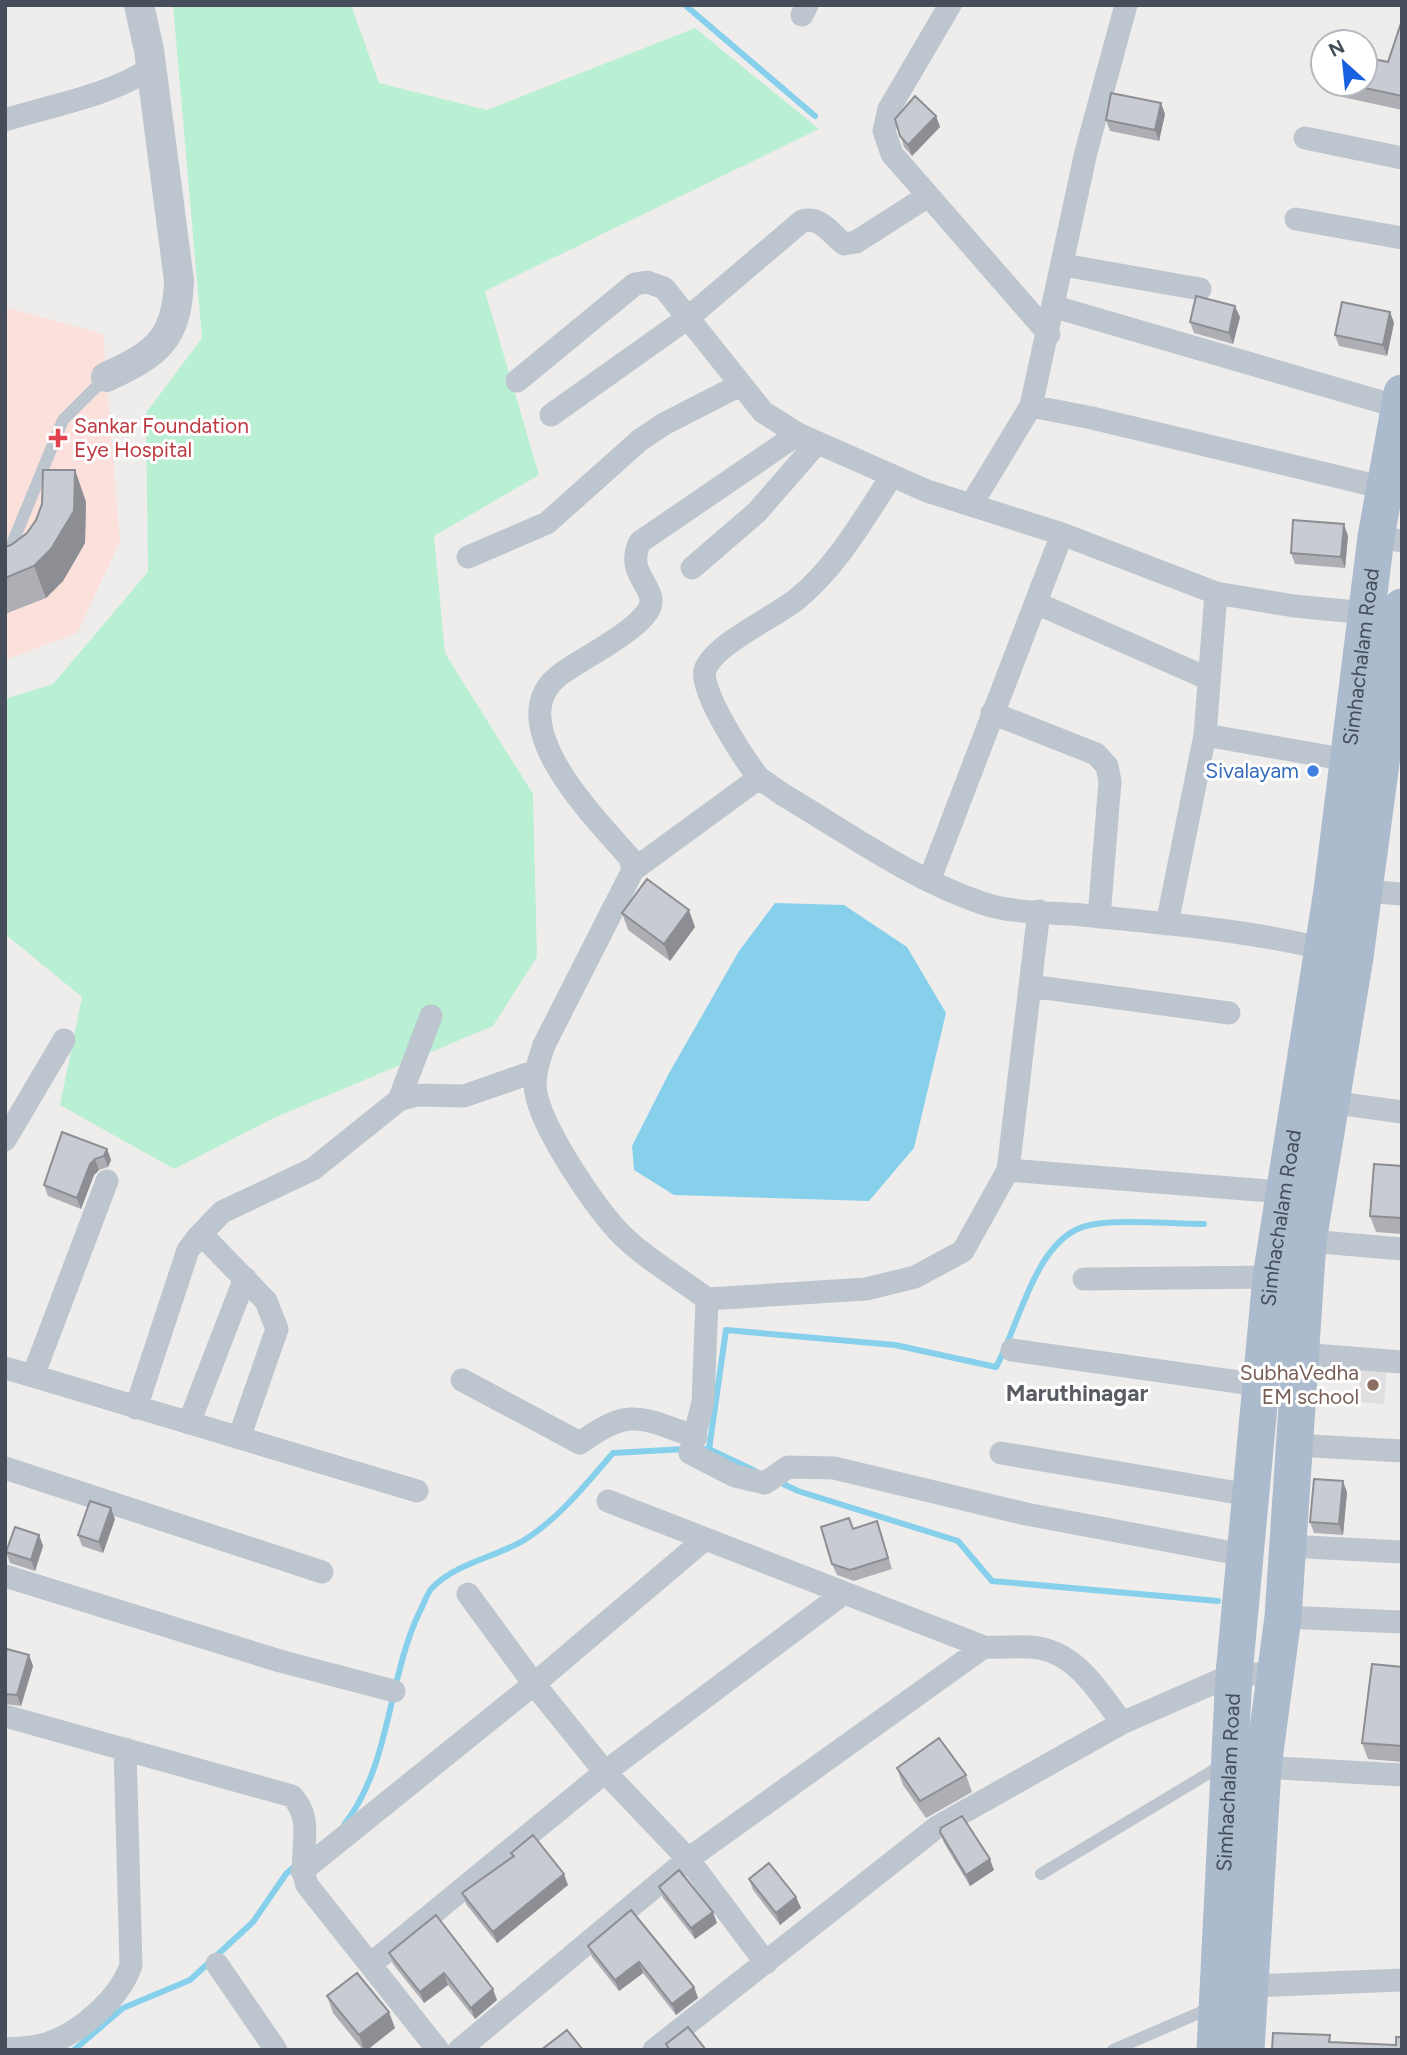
<svg xmlns="http://www.w3.org/2000/svg" width="1407" height="2055" font-family="Figtree,sans-serif">
  <style>
    .education { fill: #e0dede }
    .medical { fill: #fbe0db }
    .green { fill: #b9efd2 }
    .water { fill: #86d0ec }
    .lines { fill: none; stroke-linecap: round; stroke-linejoin: round }
    .stream { stroke: #86d0ec; stroke-width: 6 }
    .service { stroke: #bdc6cf; stroke-width: 12 }
    .minor { stroke: #bdc6cf; stroke-width: 23 }
    .tertiary { stroke: #bdc6cf; stroke-width: 30 }
    .primary { stroke: #abbacc; stroke-width: 37 }
    .wall { fill: #adafb5 }
    .shaded-wall { fill: #8d8e94 }
    .building { fill: #c9cbd3; stroke: #8d8e94; stroke-width: 2 }
    .health-dot { fill: #e0444e; stroke: #fff; stroke-width: 2.5 }
    .shop-dot { fill: #3f7fe0; stroke: #fff; stroke-width: 2.5 }
    .education-dot { fill: #8d6e63; stroke: #fff; stroke-width: 2.5 }
    .labels { text-anchor: middle; stroke-width: 6; stroke-linejoin: round; paint-order: stroke }
    .health-label { font-size: 21px; fill: #be3a42; stroke: #fff; text-anchor: start }
    .street-label { font-size: 21px; fill: #454e5a; stroke: #fff }
    .shop-label { font-size: 21px; fill: #366cbe; stroke: #fff; text-anchor: end }
    .education-label { font-size: 21px; fill: #785e54; stroke: #fff; text-anchor: end }
    .neighbourhood-label { font-size: 23px; font-weight: bold; fill: #595c62; stroke: #fff }
  </style>
  <rect width="100%" height="100%" fill="#efedec"/>
  <path class="education" d="M1361,1366L1387,1368L1384,1404L1358,1402Z"/>
  <path class="medical" d="M5,307L103,334L120,542L77,633L5,660Z"/>
  <path class="green" d="M173,5H351L379,83L487,110L695,28L819,129L485,291L539,475L434,536L445,653L533,794L537,957L493,1026L274,1118L174,1169L60,1105L82,997L5,934V699L53,684L148,572L146,413L202,338Z"/>
  <path class="water" d="M775,903L844,905L907,947L946,1013L914,1148L869,1201L674,1195L634,1170L632,1146L668,1075L739,951Z"/>
  <g class="lines">
    <path class="stream" d="M685,5L815,116
      M699,1449H709L726,1330L895,1345L996,1367C1020,1324 1036,1235 1090,1225C1119,1219 1172,1224 1204,1224
      M709,1449L755,1471
      M777,1481L798,1491L958,1541L992,1581L1218,1601
      M344,1825C392,1763 387,1679 420,1611C424,1604 427,1593 432,1588C457,1562 498,1557 526,1539C560,1517 587,1483 613,1453L685,1449
      M74,2050L123,2008L190,1980L253,1922L286,1874L296,1865"/>
    <path class="service" d="M8,554L63,420L106,377
      M1041,1874L1224,1764
      M1113,2050L1213,2007"/>
    <path class="minor" d="M950,5L889,109L884,131L892,154L1049,334
      M802,15L807,5
      M5,120C53,105 109,96 151,68
      M1305,138L1402,158
      M1296,219L1402,238
      M1063,265L1200,289
      M1055,307L1399,407
      M517,381L635,284L647,282L664,288L763,412L798,434L927,491L1062,534L1216,593L1205,735L1167,924
      M1031,406L1092,418L1385,488
      M551,415L689,317L802,221C821,216 830,233 844,244L856,242L928,196
      M971,505L1031,406L1086,152L1126,5
      M1376,537L1402,541
      M468,557L547,523L640,440L664,424L740,385
      M692,568L757,512L817,443
      M1216,593L1294,606L1367,613
      M1036,603L1209,679
      M992,713L1096,754L1107,766L1110,781L1099,917
      M1205,735L1348,760
      M759,778C745,760 699,691 705,670C714,644 775,617 797,599C837,566 863,520 891,477
      M633,870L630,858C598,821 496,721 561,674C586,656 631,635 648,611C662,589 623,575 640,542L798,434
      M929,881L1062,534
      M1364,891L1402,894
      M1039,911L1008,1170L963,1251L915,1277L866,1289L707,1299C679,1278 640,1255 617,1230C591,1201 547,1135 537,1098C532,1079 538,1063 544,1045L633,870L759,778L782,794C846,832 911,879 982,903C1014,914 1050,912 1082,915C1166,924 1254,930 1335,952
      M1030,986L1229,1013
      M399,1100L431,1016
      M1330,1102L1402,1112
      M5,1140L64,1040
      M1008,1170L1282,1192
      M107,1181L33,1376L417,1491
      M198,1237L222,1212L313,1169L399,1100L417,1095L464,1096L536,1071
      M1297,1240L1402,1249
      M1084,1279L1271,1277
      M707,1299L703,1402L690,1453L735,1476L765,1483L788,1467L834,1468L1026,1514L1244,1555
      M1012,1350L1260,1385
      M1301,1354L1402,1362
      M5,1368L33,1376
      M462,1380L580,1443C631,1406 641,1418 696,1437
      M136,1408L188,1250L198,1237L205,1238L266,1301L277,1329L239,1438
      M189,1423L245,1278
      M1294,1445L1402,1451
      M1001,1453L1250,1495
      M5,1468L322,1572
      M608,1501L984,1647C1001,1648 1022,1645 1039,1648C1078,1655 1100,1693 1122,1723
      M1287,1546L1402,1552
      M5,1576L280,1661L394,1691
      M468,1594L534,1684L605,1772L688,1859L766,1963
      M1283,1617L1402,1622
      M5,1716L292,1796C317,1823 296,1853 307,1885L438,2050
      M1263,1767L1402,1775
      M302,1871L534,1684L705,1539
      M217,1964L276,2050
      M371,1964L605,1772L844,1593
      M1250,1986L1402,1980
      M5,2049C19,2048 36,2048 49,2043C81,2032 120,1998 131,1965L125,1749
      M459,2050L688,1859L984,1647
      M654,2050L937,1827L1122,1723L1234,1674H1274"/>
    <path class="tertiary" d="M106,377C157,354 177,339 179,281L149,50L139,5"/>
    <g class="primary">
      <path id="s1" d="M1215,2050L1234,1674L1271,1277L1332,891L1376,537L1402,393"/>
      <path d="M1246,2050L1263,1767L1283,1617L1308,1241L1355,957L1402,607"/>
    </g>
  </g>
  <path class="wall" d="M1402,20V110L1333,95L1329,84H1365L1388,62Z
    M1165,114L1159,141L1110,131L1106,120Z
    M936,116L940,127L912,156L904,147L895,119Z
    M1390,312L1394,323L1387,356L1339,346L1335,335Z
    M1240,317L1233,344L1194,333L1190,322Z
    M75,470L86,502L85,543L63,581L46,598L5,614V547L11,545L27,533Z
    M1348,536L1345,568L1295,564L1291,553Z
    M622,913L695,927L670,961L628,930Z
    M107,1149L111,1160L108,1167L99,1170L94,1175L81,1209L48,1196L44,1185Z
    M1402,1166V1234L1376,1232L1370,1216Z
    M1347,1492L1343,1535L1314,1533L1310,1522Z
    M115,1519L103,1553L82,1546L78,1535Z
    M853,1529L881,1533L892,1569L854,1581L837,1575L832,1564Z
    M39,1535L43,1546L35,1571L10,1563L6,1552Z
    M5,1654L29,1655L33,1666L21,1706L5,1704Z
    M1402,1667V1762L1368,1759L1362,1743Z
    M897,1768L966,1775L972,1792L926,1818L903,1785Z
    M940,1832L994,1870L970,1886L944,1843Z
    M511,1853L568,1885L497,1943L466,1904L462,1893L512,1857Z
    M749,1879L796,1897L801,1908L780,1925L753,1890Z
    M659,1887L717,1923L695,1939L663,1898Z
    M631,1910L694,1987L698,1998L676,2015L643,1973L619,1991L592,1957L588,1946Z
    M436,1915L497,2000L475,2019L448,1985L424,2003L393,1964L389,1953Z
    M327,1996L395,2028L367,2050H363L333,2013Z"/>
  <path class="shaded-wall" d="M1161,103L1165,114L1159,141L1155,130Z
    M936,116L940,127L912,156L908,145Z
    M1235,306L1240,317L1233,344L1229,333Z
    M1390,312L1394,323L1387,356L1383,345Z
    M75,470L86,502L85,543L63,581L46,598L34,566Z
    M1344,524L1348,536L1345,568L1341,557Z
    M689,910L695,927L670,961L664,944Z
    M107,1149L111,1160L108,1167L104,1156Z
    M95,1159L99,1170L94,1175L81,1209L77,1198L90,1164Z
    M1343,1481L1347,1492L1343,1535L1339,1524Z
    M111,1508L115,1519L103,1553L99,1542Z
    M39,1535L43,1546L35,1571L31,1560Z
    M29,1655L33,1666L21,1706L17,1695Z
    M990,1859L994,1870L970,1886L966,1875Z
    M564,1874L568,1885L497,1943L493,1932Z
    M796,1897L801,1908L780,1925L776,1913Z
    M713,1912L717,1923L695,1939L691,1928Z
    M639,1962L643,1973L619,1991L615,1980Z
    M444,1973L448,1985L424,2003L420,1992Z
    M694,1987L698,1998L676,2015L672,2004Z
    M493,1989L497,2000L475,2019L471,2008Z
    M389,2012L395,2028L367,2050H364L359,2035Z"/>
  <path class="building" d="M1402,20V96L1346,84H1365V57L1388,62Z
    M1111,93L1161,103L1155,130L1106,120Z
    M915,96L936,116L908,145L900,136L895,119Z
    M1196,296L1235,306L1229,333L1190,322Z
    M1342,302L1390,312L1383,345L1335,335Z
    M43,470H75L74,511L51,549L34,566L5,578V547L11,545L27,533L36,520L42,504Z
    M1293,520L1344,524L1341,557L1291,553Z
    M647,879L689,910L664,944L622,913Z
    M62,1132L107,1149L104,1156L95,1159L90,1164L77,1198L44,1185Z
    M1374,1164L1402,1166V1218L1370,1216Z
    M1314,1479L1343,1481L1339,1524L1310,1522Z
    M90,1501L111,1508L99,1542L78,1535Z
    M849,1518L853,1529L877,1521L888,1558L850,1570L832,1564L821,1527Z
    M15,1527L39,1535L31,1560L6,1552Z
    M7,1649L29,1655L17,1695L5,1694V1654Z
    M1372,1664L1402,1667V1746L1362,1743Z
    M939,1738L966,1775L920,1801L897,1768Z
    M962,1816L990,1859L966,1875L940,1832L941,1828Z
    M533,1835L564,1874L493,1932L462,1893L514,1856L511,1853Z
    M769,1863L796,1897L776,1913L749,1879Z
    M679,1870L713,1912L691,1928L659,1887Z
    M631,1910L694,1987L672,2004L639,1962L615,1980L588,1946Z
    M436,1915L493,1989L471,2008L444,1973L420,1992L389,1953Z
    M357,1973L389,2012L359,2035L327,1996Z
    M688,2027L706,2050H670L666,2044Z
    M567,2030L583,2050H541Z
    M1273,2033L1330,2035L1329,2042L1396,2045V2037H1402V2050H1272Z"/>
  <path class="health-dot" d="M54.5 427.5h7v7h7v7h-7v7h-7v-7h-7v-7h7z"/>
  <circle class="shop-dot" cx="1313" cy="771" r="7"/>
  <circle class="education-dot" cx="1373" cy="1385" r="7"/>
  <g class="labels">
    <g class="health-label">
      <text x="74" y="433">Sankar Foundation<tspan x="74" dy="24">Eye Hospital</tspan></text>
    </g>
    <g class="street-label">
      <text dy="7" stroke="none"><textPath href="#s1" startOffset="1402">Simhachalam Road</textPath></text>
      <text dy="7" stroke="none"><textPath href="#s1" startOffset="835">Simhachalam Road</textPath></text>
      <text dy="7" stroke="none"><textPath href="#s1" startOffset="268">Simhachalam Road</textPath></text>
    </g>
    <g class="shop-label">
      <text x="1299" y="778">Sivalayam</text>
    </g>
    <g class="education-label">
      <text x="1359" y="1380">SubhaVedha<tspan x="1359" dy="24">EM school</tspan></text>
    </g>
    <g class="neighbourhood-label">
      <text x="1077" y="1401">Maruthinagar</text>
    </g>
  </g>
  <rect width="1407" height="2055" fill="none" stroke="#454e5a" stroke-width="14"/>
  <g transform="translate(1344 63) rotate(333)"><circle r="33" fill="#ffffff" stroke="#b5b8bd" stroke-width="2"/>
  <path d="M0-5L12 26L0 18L-12 26Z" fill="#1760df"/>
  <text y="-10" font-size="19" font-weight="bold" text-anchor="middle" fill="#454e5a">N</text>
  </g>
</svg>
